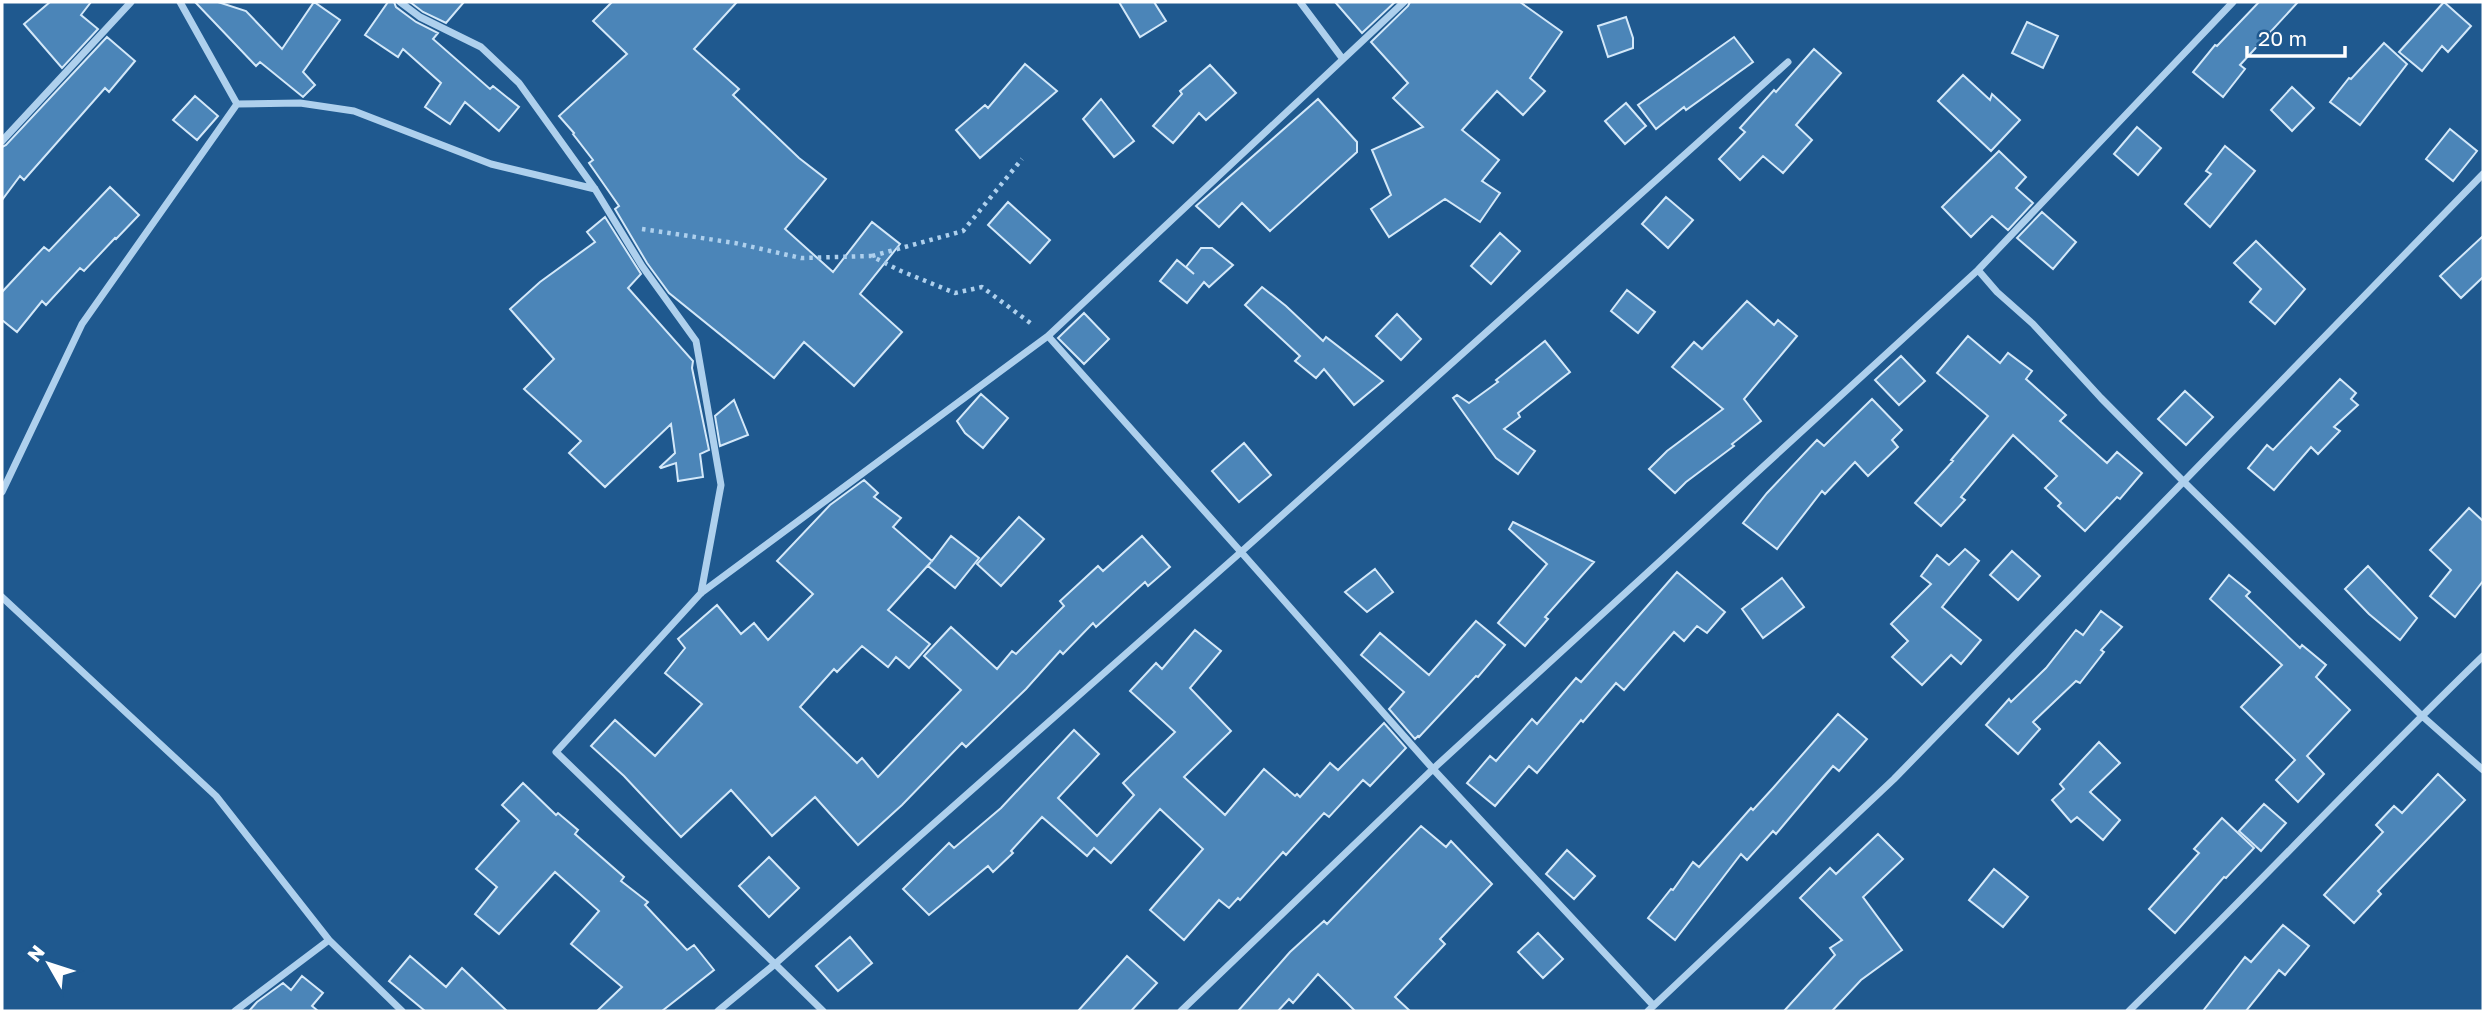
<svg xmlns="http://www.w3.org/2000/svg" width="2485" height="1013" font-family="'Golos Text',sans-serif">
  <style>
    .building { fill: #4b85b8; stroke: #d3e8f9; stroke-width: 2 }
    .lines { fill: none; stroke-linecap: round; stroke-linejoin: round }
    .path { stroke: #aed0ed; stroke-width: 4.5; stroke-dasharray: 3.5 5; stroke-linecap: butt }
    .minor { stroke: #aed0ed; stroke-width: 7 }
  </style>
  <rect width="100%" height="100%" fill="#1f598f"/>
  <path class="building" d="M50,2H91L81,15L98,29L62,68L24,24Z
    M195,2H218L246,11L282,49L314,2L340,20L303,72L315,85L303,97L260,62L256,66Z
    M388,2H394L396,7L416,22L438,33L433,39L490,89L493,86L519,107L499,131L465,102L450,124L425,107L441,83L403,49L398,57L365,35Z
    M410,2H464L446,23L423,12Z
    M612,2H737L694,49L739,89L733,95L799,158L826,179L785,229L833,272L872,222L900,244L860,294L902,332L854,386L804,342L774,378L669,293L647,263L615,209L619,206L589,163L593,160L573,134L574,133L559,116L627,54L593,21Z
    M1119,2H1154L1166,21L1140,37Z
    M1335,2H1395L1362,33Z
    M1410,2H1520L1562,32L1530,78L1545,91L1523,115L1497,91L1462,130L1499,160L1482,181L1500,193L1480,222L1445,199L1389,237L1371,209L1391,195L1372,150L1423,127L1393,98L1408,83L1371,42L1408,6Z
    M2259,2H2298L2240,65L2245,69L2223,97L2193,72L2215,45L2217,46Z
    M2444,2L2471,26L2448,52L2442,46L2422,71L2399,52Z
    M1626,17L1633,38V48L1608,57L1598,26Z
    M2027,22L2058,36L2043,68L2012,53Z
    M107,37L135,61L109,92L105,88L24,180L20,176L2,200V147L6,145Z
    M1734,37L1753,62L1686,110L1684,107L1656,129L1638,105Z
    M2384,43L2407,64L2360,125L2330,102L2349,78L2351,79Z
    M1814,49L1841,73L1796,125L1812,140L1783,173L1763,156L1740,180L1719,159L1745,132L1740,128L1774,90L1776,92Z
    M1025,64L1057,91L980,158L956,130L985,105L988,108Z
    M1210,65L1236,93L1206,120L1199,113L1173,143L1153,126L1182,94L1180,91Z
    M1963,75L1990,100L1992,94L2020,120L1991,151L1938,101Z
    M2292,87L2314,108L2292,131L2271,110Z
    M195,96L218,116L197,140L173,120Z
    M1101,99L1134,141L1114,157L1083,119Z
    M1318,99L1357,142V152L1270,231L1242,203L1219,227L1196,206Z
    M1626,103L1646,126L1625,144L1605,121Z
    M2137,127L2161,148L2138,175L2114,154Z
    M2450,129L2477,151L2453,181L2426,159Z
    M2225,146L2255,171L2210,227L2185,204L2211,174L2206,171Z
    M1999,151L2026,177L2016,188L2033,203L2008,230L1992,216L1971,237L1942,207Z
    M110,187L139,215L116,239L115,238L84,271L80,268L46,305L42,301L17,332L2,320V292L44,247L49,251Z
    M1666,197L1693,220L1668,248L1642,224Z
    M1008,202L1050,240L1030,263L988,225Z
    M2042,212L2076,242L2053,269L2017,238Z
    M605,217L641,274L628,288L693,361L692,368L709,450L700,454L703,477L678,481L676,463L661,468L660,467L675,453L671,424L605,487L569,453L581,441L524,389L554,359L510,309L540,282L595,242L587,232Z
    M1500,233L1520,251L1491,284L1471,266Z
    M2483,236V277L2461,298L2440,276Z
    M2256,241L2305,289L2275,324L2250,302L2261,289L2234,263Z
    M1201,248H1212L1233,265L1209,287L1204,282L1187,303L1160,281L1177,260L1194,274L1186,267Z
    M1262,287L1286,306L1323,341L1326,337L1383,381L1354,405L1324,369L1316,378L1295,361L1300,356L1245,305Z
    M1627,290L1655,312L1638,333L1611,311Z
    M1747,301L1774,325L1778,320L1797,336L1744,399L1761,421L1732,444L1734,446L1686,482L1675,493L1649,469L1667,451L1723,409L1672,367L1694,342L1702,349Z
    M1084,313L1109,339L1084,364L1058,338Z
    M1397,314L1421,339L1401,360L1376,336Z
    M1968,336L2000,363L2008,353L2032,371L2026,379L2066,415L2060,421L2107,463L2117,452L2142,473L2120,499L2117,497L2085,531L2058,506L2061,503L2045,488L2057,476L2013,435L1961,497L1965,500L1941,526L1915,503L1953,461L1951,460L1988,416L1937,373Z
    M1545,341L1570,372L1518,413L1520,417L1504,429L1535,451L1518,474L1496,458L1453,398L1457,395L1469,403L1498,382L1496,380Z
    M1901,356L1925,381L1899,405L1875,380Z
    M2340,379L2356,393L2351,399L2358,405L2334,427L2340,431L2318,454L2311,447L2274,490L2248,468L2267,445L2273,450Z
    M2185,391L2213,417L2186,445L2158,419Z
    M981,394L1008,418L983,448L965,433L957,421Z
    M1872,399L1902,430L1892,440L1898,447L1868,476L1855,462L1825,494L1822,491L1777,549L1743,523L1767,493L1817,440L1824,446Z
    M734,400L748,435L720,446L715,416Z
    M1244,443L1271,475L1239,502L1212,471Z
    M864,480L878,493L874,497L901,518L893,527L932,561L951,536L979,558L955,588L928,566L931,562L888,610L930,644L909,668L896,657L888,667L862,646L837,672L834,669L800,707L857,763L862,758L878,777L961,690L924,656L951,627L997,669L1012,651L1016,654L1064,606L1060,601L1098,566L1103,571L1142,536L1170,567L1148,586L1145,582L1096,627L1093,623L1063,654L1060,651L1026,689L966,747L962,743L902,805L858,845L815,797L772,836L731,790L681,837L624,776L591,746L615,720L655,756L702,704L665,673L685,648L678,639L717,605L741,634L754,623L768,640L813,594L777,561L830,505Z
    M2469,508L2483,521V581L2455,617L2430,596L2451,570L2430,550Z
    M1019,517L1044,539L1001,586L977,564Z
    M1513,522L1594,562L1545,617L1548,619L1525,646L1498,623L1547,564L1509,529Z
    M1965,549L1979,561L1942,607L1981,640L1961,664L1951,655L1922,685L1892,657L1908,641L1891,624L1931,584L1921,576L1937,555L1949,565Z
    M2012,551L2040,576L2018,600L1990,575Z
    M2368,566L2417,618L2400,640L2369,614L2345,589Z
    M1375,569L1393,592L1367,612L1345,592Z
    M1677,572L1725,612L1707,633L1697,626L1684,641L1674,632L1624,690L1616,683L1583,722L1581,720L1537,773L1529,766L1495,806L1467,783L1490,756L1496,761L1532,719L1537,724L1576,678L1581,682Z
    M2229,575L2250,592L2246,596L2300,648L2302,645L2326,665L2316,677L2350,710L2307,756L2324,774L2298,802L2276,780L2295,760L2241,707L2282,665L2210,599Z
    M1782,578L1804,607L1763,638L1742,609Z
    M2101,611L2122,627L2101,650L2104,652L2080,683L2076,681L2033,722L2040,729L2018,754L1986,725L2009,699L2011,702L2046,668L2076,630L2083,635Z
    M1476,621L1505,645L1478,677L1476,676L1419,737L1418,736L1415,739L1389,709L1404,692L1361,655L1380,633L1429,675Z
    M1195,630L1221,651L1190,688L1231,731L1184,777L1225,815L1264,769L1295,796L1297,794L1300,797L1330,763L1338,770L1384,723L1406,748L1370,786L1363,780L1329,817L1324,813L1286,855L1283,852L1240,900L1238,898L1229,908L1219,900L1184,940L1150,910L1203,849L1160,809L1111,863L1094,848L1087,856L1042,817L1011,851L1013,853L993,872L988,866L929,915L903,889L949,843L954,848L1001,808L1074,730L1099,754L1058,798L1097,836L1134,795L1123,783L1175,732L1130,691L1156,663L1162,669Z
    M1838,714L1867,739L1839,771L1833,766L1776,834L1773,831L1747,860L1741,854L1675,940L1648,918L1671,889L1673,890L1693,862L1699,867L1751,808L1753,810L1773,788Z
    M2099,742L2120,763L2090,792L2120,820L2103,840L2077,817L2071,822L2052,800L2064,789L2060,784Z
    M2438,774L2465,800L2378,891L2381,894L2354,923L2324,895L2383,832L2376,825L2394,806L2402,813Z
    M523,783L556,815L558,813L578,830L575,834L624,877L621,881L648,902L645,905L687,950L694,945L714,970L662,1011H597L622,987L571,944L599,911L555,872L499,934L475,914L497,887L476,869L519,821L502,805Z
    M2264,804L2286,823L2261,851L2239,831Z
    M2222,818L2254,848L2226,878L2224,877L2175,933L2149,909L2199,853L2194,849Z
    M1421,826L1446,847L1451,841L1492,884L1440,939L1445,944L1395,997L1410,1011H1355L1318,974L1293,1003L1289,999L1278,1011H1238L1290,952L1324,921L1327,924Z
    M1878,834L1903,859L1863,897L1902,950L1861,980L1832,1011H1784L1835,955L1830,948L1842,940L1800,898L1830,868L1836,874Z
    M1567,850L1595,876L1574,899L1546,874Z
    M769,857L799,888L769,917L739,886Z
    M1994,869L2028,897L2003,927L1969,900Z
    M2283,925L2309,946L2285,975L2279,970L2246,1011H2203L2245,957L2251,962Z
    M1538,933L1563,959L1543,978L1518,952Z
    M850,937L872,963L838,991L816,966Z
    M410,956L446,987L462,968L507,1011H425L389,981Z
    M1127,956L1157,983L1131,1011H1078Z
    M302,976L323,993L312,1006L318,1011H249L257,1002L283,983L291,990Z"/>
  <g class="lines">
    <path class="path" d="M642,229L735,243L801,258L871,256L901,271L955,293L982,287L1033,325
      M872,256L963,231L1022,159"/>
    <path class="minor" d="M400,2L420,17L481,47L519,83L595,189L642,266L696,341L721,485L701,593
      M1300,2L1342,58
      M1404,2L1048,336L1241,552L1788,62
      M237,104L300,103L354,111L491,164L595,189
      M2,141L131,2
      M1978,270L1997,292L2033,324L2101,398L2184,482L2421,715L2483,770
      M1048,336L701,593L556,752L775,964L1241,552L1433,769L1978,270L2233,2
      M2,492L82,324L237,104L180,2
      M2,597L216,796L329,940
      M235,1011L329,940L402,1011
      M718,1011L775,964L823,1011
      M1181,1011L1433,769L1653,1005
      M1648,1011L1894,779L2483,174
      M2129,1011C2249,895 2363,772 2483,656"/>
  </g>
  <rect width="2485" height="1013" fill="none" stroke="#ffffff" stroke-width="7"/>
  <g transform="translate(49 964) rotate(309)" stroke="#1f598f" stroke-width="5" paint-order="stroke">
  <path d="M0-5L12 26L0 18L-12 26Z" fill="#ffffff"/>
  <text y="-10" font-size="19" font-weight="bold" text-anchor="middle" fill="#ffffff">N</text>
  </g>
  <path d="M2247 46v10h98v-10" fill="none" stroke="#ffffff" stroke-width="3.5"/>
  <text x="2258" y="46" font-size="21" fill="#ffffff" stroke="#1f598f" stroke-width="5" paint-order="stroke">20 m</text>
</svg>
